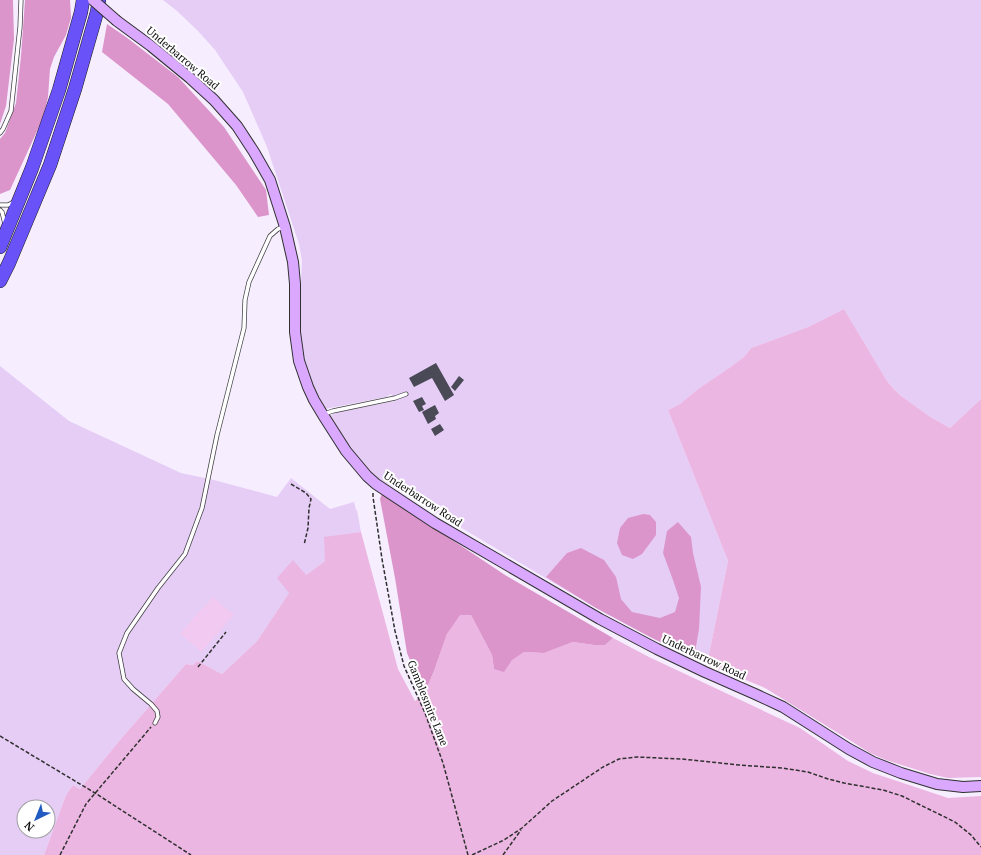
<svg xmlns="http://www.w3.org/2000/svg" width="981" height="855" font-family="'PT Serif',serif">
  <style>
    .farmland { fill: #e6cdf6; fill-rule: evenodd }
    .green { fill: #ebb6e2 }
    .forest { fill: #dc95cb }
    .pitch { fill: #f2c9f0 }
    .building { fill: #4a4a57 }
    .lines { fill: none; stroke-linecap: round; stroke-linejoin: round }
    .lane-casing { stroke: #414141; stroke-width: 5 }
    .secondary-casing { stroke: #303030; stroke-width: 12 }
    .highway-casing { stroke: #1f1f1f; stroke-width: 14 }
    .path { stroke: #303030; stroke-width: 1.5; stroke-dasharray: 4 2; stroke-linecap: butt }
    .lane { stroke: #fff; stroke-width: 3.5 }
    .secondary { stroke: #daa9ff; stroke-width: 10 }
    .highway { stroke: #6a52f9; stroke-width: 13 }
    .secondary-bridge-casing { stroke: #303030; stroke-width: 12; stroke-linecap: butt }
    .secondary-bridge { stroke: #daa9ff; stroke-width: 10 }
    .labels { text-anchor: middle; stroke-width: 4; stroke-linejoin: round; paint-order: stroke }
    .street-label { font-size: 11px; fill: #0e0e0e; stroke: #fff }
  </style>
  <rect width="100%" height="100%" fill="#f6eeff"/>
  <path class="farmland" d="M163,0H981V399L950,428L929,416L900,395L887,381L844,309L808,327L751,348L744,357L729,368L698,389L680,404L668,410L728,561L707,664L652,638L596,608L396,489L378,478L369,470L353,452L329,416L341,411L395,401L391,394L386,397L325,409L314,393L303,363L298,335L302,261L299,244L267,147L243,92L215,50L198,31L177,11Z
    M0,366L69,421L181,473L214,480L277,497L291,478L330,509L354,502L356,510H357L361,532L335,536L325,561L306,575L289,593L257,641L222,674L197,661L193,665L186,664L120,740L80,789L73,785L66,795L44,855H0ZM24,807H48V831H24Z"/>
  <path class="green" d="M844,309L887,381L894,389L900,395L929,416L950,428L981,399V777L948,778L930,774L886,760L870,753L851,741L765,688L707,664L728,561L668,410L680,404L698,389L729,368L744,357L751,348L808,327Z
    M361,532L398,669L415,701L425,692L434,671L447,634L459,615H471L492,655L494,669L524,652L544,653L573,642L594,645H605L613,638L649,657L800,728L848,761L873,773L948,798L981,796V855H44L66,795L73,785L80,789L120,740L186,664L193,665L197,661L222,674L257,641L289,593L277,578L293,560L306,575L325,561L324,537Z"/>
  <path class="forest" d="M0,0H13L14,39L6,106L0,124Z
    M25,0H70L71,18L66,35L54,57L50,69L48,97L44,116L10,190L0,194V139L5,133L16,103L21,56Z
    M107,24L126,37L178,77L224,127L266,190L269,215L258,217L236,185L168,104L102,52Z
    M382,493L505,575L613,638L605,645H594L573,642L544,653L524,652L512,660L504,672L494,669L492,655L471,615H460L447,634L434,671L425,692L420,684L407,653L395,578L380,499Z
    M643,514L650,515L656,522V535L642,554L633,559L622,555L617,543L620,528L628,518Z
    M678,522L691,537L693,553L701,587L699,629L694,658L652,638L596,608L546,577L567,553L581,548L604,560L616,577L621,599L632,612L660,618L675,612L679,598L673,580L663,553L667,531Z"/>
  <path class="pitch" d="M213,597L234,615L201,652L180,633Z"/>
  <path class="building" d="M436,363L454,395L445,401L432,378L414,387L409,378Z
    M459,376L464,380L455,391L451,387Z
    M422,397L426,404L422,406L424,410L419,412L413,401Z
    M435,405L439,413L435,416L436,419L428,424L422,412Z
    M440,424L444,430L435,436L431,429Z"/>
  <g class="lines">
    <defs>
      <path id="lane" d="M0,133L3,129L11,111L20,27L21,0
        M0,205H8L14,202
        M0,210L2,212L5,224
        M324,414L333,411L395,398L406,394
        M155,723L158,717L157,711L151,704L133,689L124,679L119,653L127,633L158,588L185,554L202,508L217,435L244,328L245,300L249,282L270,236L278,229L284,227"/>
      <path id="secondary" d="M117,21L151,46L190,78L214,100L237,126L254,152L270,180L285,227L293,262L295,284V332L299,361L308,387L314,400L323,415L346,451L367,476L376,484L435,523L600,619L657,649L705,672L755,694L783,707L849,749L873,762L901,773L937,784L963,787L981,786"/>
      <path id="highway" d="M0,247L32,168L59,90L81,12L83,0
        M0,281L9,263L50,165L75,89L97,12L99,0"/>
    </defs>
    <use href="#lane" class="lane-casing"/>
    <use href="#secondary" class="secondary-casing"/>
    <use href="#highway" class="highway-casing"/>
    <path class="path" d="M291,484L306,493L311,499L309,508L308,528L304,545
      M373,493V497L382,559L395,631L404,666L425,713L443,763L468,855
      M198,667L226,632
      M0,736L95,793L191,855
      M60,855L86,804L151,727
      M472,855L504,840L522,828L552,801L603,767L619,759L637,757L682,759L739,765L782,768L808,772L828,779L844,783L883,790L902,796L955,822L971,835L981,847
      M503,855L521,830"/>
    <use href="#lane" class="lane"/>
    <use href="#secondary" class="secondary"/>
    <use href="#highway" class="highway"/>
    <defs>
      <path id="secondary-bridge" d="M93,0L117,21"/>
    </defs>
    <use href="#secondary-bridge" class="secondary-bridge-casing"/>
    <use href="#secondary-bridge" class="secondary-bridge"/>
  </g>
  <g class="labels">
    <g class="street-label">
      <text transform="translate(183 58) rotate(40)" y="4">Underbarrow Road</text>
      <text transform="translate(423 499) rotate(33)" y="4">Underbarrow Road</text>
      <text transform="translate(704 657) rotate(25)" y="4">Underbarrow Road</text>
      <text transform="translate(428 703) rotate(68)" y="4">Gamblesmire Lane</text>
    </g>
  </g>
  <g transform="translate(36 819) rotate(223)"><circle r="19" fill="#ffffff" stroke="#9f9f9f"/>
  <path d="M0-3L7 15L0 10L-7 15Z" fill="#215bc2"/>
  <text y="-6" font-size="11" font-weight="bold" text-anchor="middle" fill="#0e0e0e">N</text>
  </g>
</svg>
